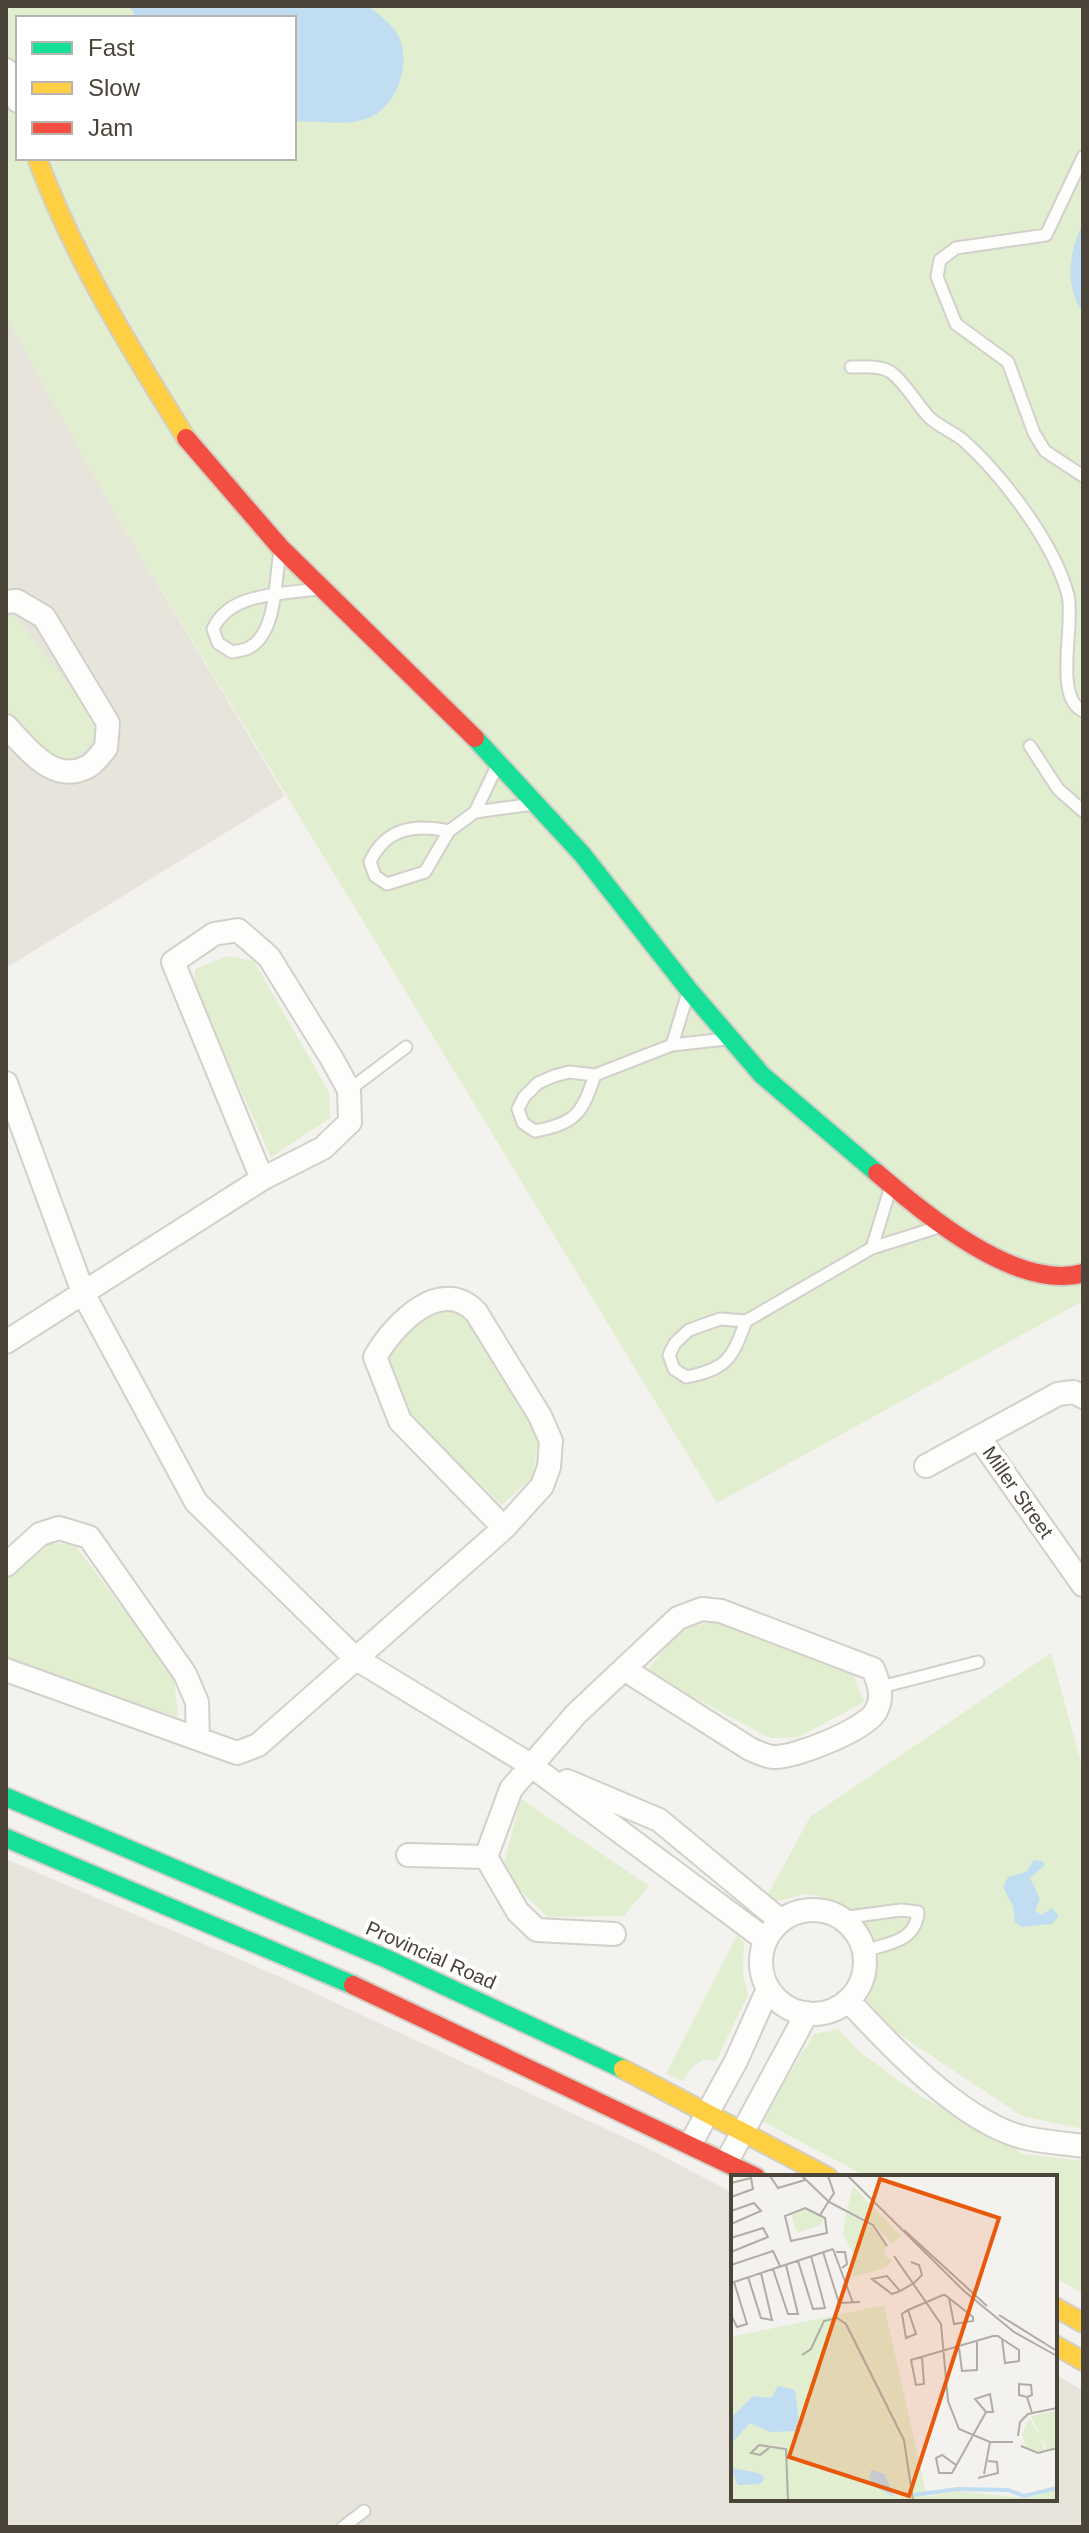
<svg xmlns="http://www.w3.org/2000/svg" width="1089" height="2533" font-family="Arial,sans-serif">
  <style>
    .residential { fill: #e7e4dc }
    .green { fill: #e1eecf; fill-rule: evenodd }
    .water { fill: #c0ddf1 }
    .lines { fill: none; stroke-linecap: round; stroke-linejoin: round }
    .lane-casing { stroke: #d2d0cb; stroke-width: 15 }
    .street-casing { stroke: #d2d0cb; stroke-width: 26 }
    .fast-casing { stroke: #d3cfc5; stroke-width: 22 }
    .slow-casing { stroke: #d3cfc5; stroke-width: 22 }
    .jam-casing { stroke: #d3cfc5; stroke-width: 22 }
    .lane { stroke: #fdfdfc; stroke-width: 11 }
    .street { stroke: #fdfdfc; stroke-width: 22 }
    .fast { stroke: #16e098; stroke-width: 18 }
    .slow { stroke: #ffcf43; stroke-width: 18 }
    .jam { stroke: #f24e42; stroke-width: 18 }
    .labels { text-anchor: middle; stroke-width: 8; stroke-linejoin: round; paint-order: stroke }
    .street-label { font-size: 20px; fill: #4b4439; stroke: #fff }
    .inset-river { fill: none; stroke: #c0ddf1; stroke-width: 4 }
    .inset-road { fill: none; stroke: #b0aca6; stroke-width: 2 }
    .view { fill: #e8590c; fill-opacity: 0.15; stroke: #e8590c; stroke-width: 4 }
    .inset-edge { fill: none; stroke: #4b4439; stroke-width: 4 }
  </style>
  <rect width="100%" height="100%" fill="#f4f2ee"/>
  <path class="residential" d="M6,316L114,512L285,796L6,968Z
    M6,1859L278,1976L649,2149L733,2193V2499H1055V2374L1083,2391V2527H6Z"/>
  <path class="green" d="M6,6H1083V1301L717,1503L114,512L6,316ZM18,18H294V158H18Z
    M14,615L97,721L96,740L72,760L50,755L6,709V617Z
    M227,956L254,961L329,1092L330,1118L271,1157L195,989V969Z
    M452,1308L473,1317L539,1437L533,1477L502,1505L407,1415L384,1361L414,1317Z
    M47,1543L74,1544L174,1676L178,1717L6,1662V1580Z
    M721,1619L853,1675L864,1702L799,1737L770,1738L646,1672L679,1630Z
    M1051,1653L1083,1770V2129L1022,2116L888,2027L862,2001C889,1961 860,1904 813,1895C797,1891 782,1906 765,1900L810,1817Z
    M521,1799L649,1886L624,1916L547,1917L516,1886L504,1862Z
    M737,1935L744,1943L743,1975L748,1995L716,2061L704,2059L692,2067L683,2081L666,2074Z
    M838,2029L861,2053L923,2098L988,2131L1023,2154L1083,2161V2293L1055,2278V2177H867L760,2120L814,2034Z"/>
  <path class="water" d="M130,6H368C379,15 393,24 399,37C412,66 395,112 363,120C340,126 317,120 294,122V18H136Z
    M1083,223V313C1064,286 1069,251 1083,223Z
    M1034,1860L1042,1861L1045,1865L1030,1878L1040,1899L1035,1911L1042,1915L1052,1908L1059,1916L1052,1924L1022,1927L1015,1922L1013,1906L1003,1887L1008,1877L1026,1872Z"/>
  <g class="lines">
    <defs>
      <path id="lane" d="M1083,157L1046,235L956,248L940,260L937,277L956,324L1008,362L1034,433L1045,451L1083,476
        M851,367C864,367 881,365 892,373C906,384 916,403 928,416C937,426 952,431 963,440C1003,476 1054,543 1068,595C1075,624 1053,697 1083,711
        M280,552C275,578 277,632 250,647C246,650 237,651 232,652L218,643L213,629C230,592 280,595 316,589
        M1030,746L1058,789L1083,811
        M475,812L497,766
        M449,831C416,824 386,827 370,862L375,876L387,884L425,872L449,831L475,812L534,804
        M672,1045L687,996
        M595,1075C582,1113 577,1123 535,1131L523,1123L518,1109L524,1097L538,1083L554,1076L569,1072L595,1075L672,1045L726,1039
        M349,1090L406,1047
        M891,1186L872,1248L942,1226
        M746,1321C732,1359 727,1369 686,1377L674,1369L669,1355L675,1343L689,1330L720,1319L746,1321L872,1248
        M881,1687L978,1662
        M841,1918L901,1910L918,1912C916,1942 888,1943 864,1951
        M343,2527L364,2511"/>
      <path id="street" d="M6,70L18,101
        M6,602L17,601L44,617L108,723L106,748C101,754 94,764 87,767C53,785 26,747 6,726
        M6,1083L84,1295L196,1502L355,1658L529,1764L766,1940
        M6,1342L262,1179L323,1148L350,1122L349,1090L332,1059L269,957L238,930L214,934L173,962L262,1179
        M980,1439L1083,1585
        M926,1466L1058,1394L1074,1392L1083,1397
        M6,1565L40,1534L59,1528L89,1537L185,1674L197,1702L198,1739
        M6,1670L237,1753L258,1745L504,1528L542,1486L549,1467L551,1441L540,1416L476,1312C441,1275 394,1324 375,1357L400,1421L504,1528
        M567,1781L659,1820L781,1921
        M408,1855L486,1857
        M761 1962a52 52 0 1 1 104 0a52 52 0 1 1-104 0Z
        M614,1934L537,1930L518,1912L486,1857L511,1789L576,1714L678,1618L702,1609L721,1611L873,1669C879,1684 884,1696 876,1711C867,1729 795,1758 774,1757C767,1757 757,1752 750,1749L624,1669
        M848,2000C890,2046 961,2121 1022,2137C1041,2142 1063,2143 1083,2146
        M691,2143L736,2061L768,1989
        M727,2161L807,2013"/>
      <path id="fast" d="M475,738L582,854L689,990L762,1075L877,1173
        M6,1797L387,1959L623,2069
        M6,1838L353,1985"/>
      <path id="slow" d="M37,158C74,258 130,348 186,438
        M623,2069L828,2177
        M1055,2307L1083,2323
        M1055,2345L1083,2361"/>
      <path id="jam" d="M186,438L280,547L475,738
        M877,1173C925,1214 1017,1292 1083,1273
        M353,1985L756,2177"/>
    </defs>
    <use href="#lane" class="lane-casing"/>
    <use href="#street" class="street-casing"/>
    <use href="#fast" class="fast-casing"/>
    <use href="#slow" class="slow-casing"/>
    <use href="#jam" class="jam-casing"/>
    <use href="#lane" class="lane"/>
    <use href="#street" class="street"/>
    <use href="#fast" class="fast"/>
    <use href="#slow" class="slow"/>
    <use href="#jam" class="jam"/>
  </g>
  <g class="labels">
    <g class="street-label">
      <text transform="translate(1018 1492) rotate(55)" y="7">Miller Street</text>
      <text transform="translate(431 1955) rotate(24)" y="7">Provincial Road</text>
    </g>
  </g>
  <g transform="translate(731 2175)">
    <rect width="326" height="326" fill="#f4f2ee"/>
    <path d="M122,11L170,61L161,69L142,48L116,36ZM74,34L92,44L89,50L66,58L60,38ZM115,37L141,52L155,71L153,81L162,85L154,93L122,102L123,80L112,59ZM153,130L196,322L224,316L294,323L326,315V325H0V162ZM326,236V272L316,275L300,241ZM298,243L310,263L313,275L309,277L295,272L291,260Z" fill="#e1eecf"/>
    <path d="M47,211L64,215L69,256L39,257L19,248L0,269V243L22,221L40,223ZM0,293L28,298L34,303L29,309L7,310ZM140,295L154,299L163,322L139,309Z" fill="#c0ddf1"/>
    <path class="inset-river" d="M183,320L227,314L277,315L293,321L326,313"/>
    <path class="inset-road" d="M39,1L47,13L74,5M71,1L98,27L142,50L156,71M117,1L233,116L283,157L326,181M0,8L20,3L22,14L0,22M74,33L94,43L96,58L60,66L54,41ZM0,36L23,28L30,36L0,49M89,40L103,18L97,1M173,55L256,131M0,63L32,53L37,62L0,77M102,74L122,128M92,77L108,128L129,127M105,77H114L116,89L111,93M163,81L210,149L217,226L228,254L259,267H282M67,86L82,134L94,133L80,81M0,90L42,76L49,91M42,94L57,139H67L55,90M17,102L30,143L41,145L30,98M0,108L102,74M169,116L156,101L141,104L161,119L169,116L183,108L191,100L188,90L180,87M177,135L185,159L175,163L171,139L177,135L212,120H214L242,142V146L223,149L218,123M0,140L6,152L16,149L3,107M268,140L326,176M228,173L231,196L246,195V167M71,180L80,174L93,146L106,143L115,149L173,265L182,325M191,182L193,209L185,210L180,185L262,161H267L271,164L288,175V186L274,188L271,164M296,222L301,220L300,210L288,209V220L296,222L301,238M287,261L289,247L297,239L326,233M290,271L307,278L326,273M38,273L29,280L20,278L28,270L55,274L57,325M225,290L211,280L205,283L208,298H221L255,237H262L259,219L244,224L255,237M253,299L259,267M247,303L267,298L266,287L257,286"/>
    <path class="view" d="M149,4L268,43L178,321L58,282Z"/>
    <rect width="326" height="326" class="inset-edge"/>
  </g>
  <rect width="1089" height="2533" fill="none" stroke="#4b4439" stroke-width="16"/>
  <rect x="16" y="16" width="280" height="144" fill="#ffffff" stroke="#b7b4b0" stroke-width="2"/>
  <rect x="32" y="42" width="40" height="12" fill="#16e098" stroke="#b7b4b0" stroke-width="2"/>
  <text x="88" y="56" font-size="24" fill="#4b4439">Fast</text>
  <rect x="32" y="82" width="40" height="12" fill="#ffcf43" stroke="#b7b4b0" stroke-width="2"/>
  <text x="88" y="96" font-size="24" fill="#4b4439">Slow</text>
  <rect x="32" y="122" width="40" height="12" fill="#f24e42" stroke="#b7b4b0" stroke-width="2"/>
  <text x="88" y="136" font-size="24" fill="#4b4439">Jam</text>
</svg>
